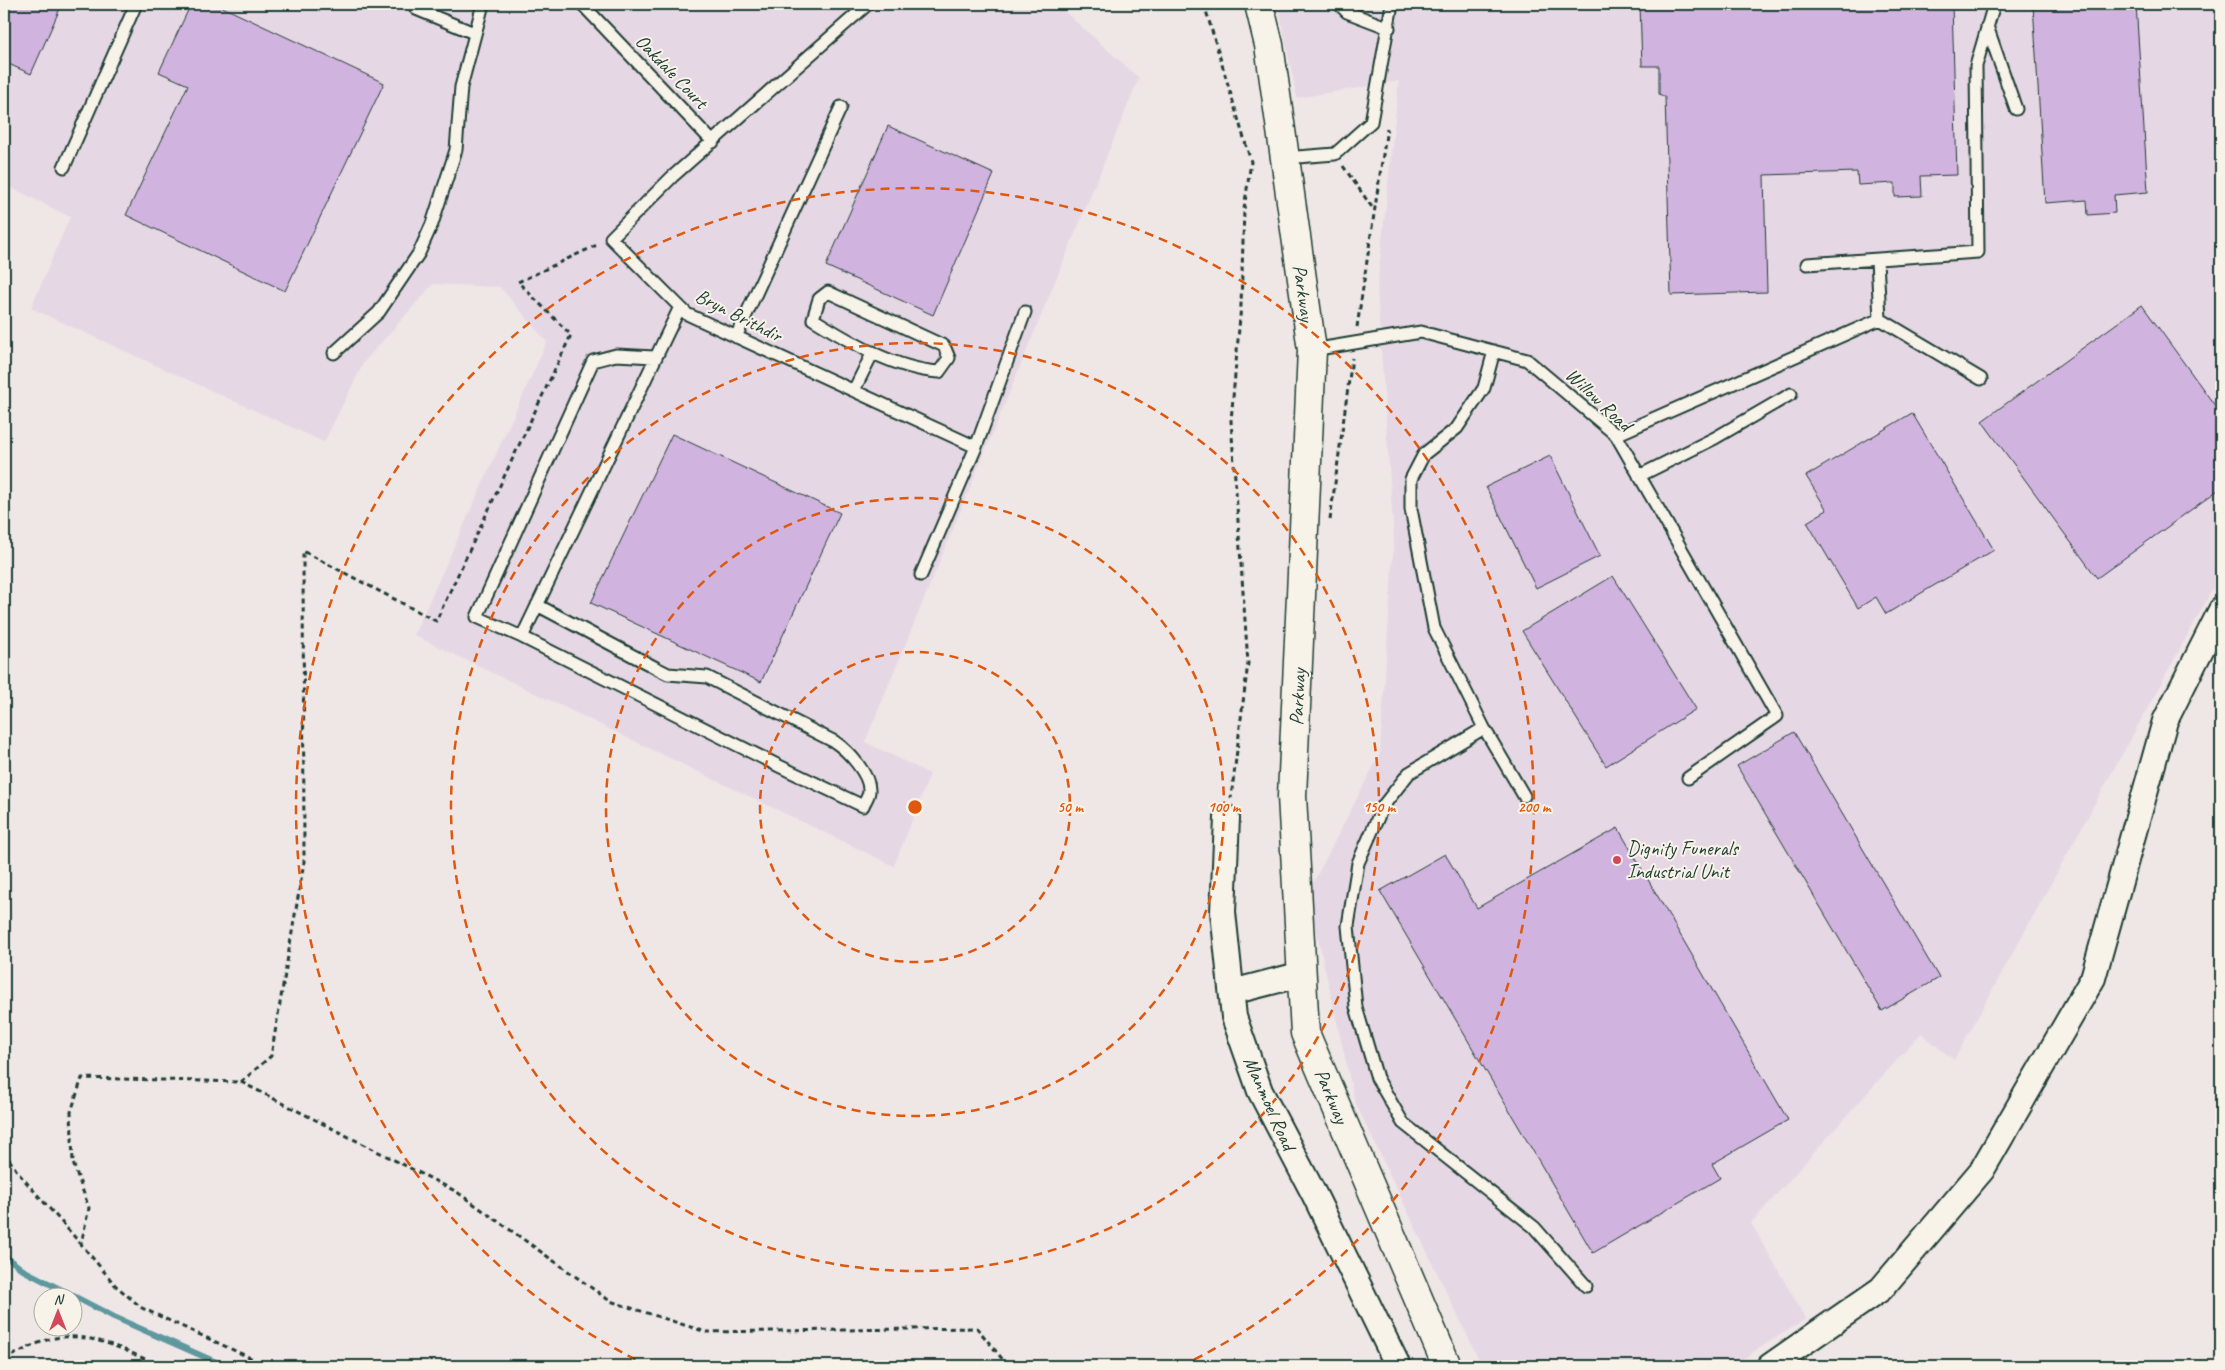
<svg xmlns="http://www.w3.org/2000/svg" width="2225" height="1370" font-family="Caveat,sans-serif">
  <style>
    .built { fill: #e6d7e4 }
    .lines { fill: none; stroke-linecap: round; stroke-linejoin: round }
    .stream { stroke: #5d989e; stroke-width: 6 }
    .building { fill: #d1b3e0; stroke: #1f3d34 }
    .lane-casing { stroke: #1f3d34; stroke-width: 15 }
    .street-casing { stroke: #1f3d34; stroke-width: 28 }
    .secondary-casing { stroke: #1f3d34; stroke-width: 31 }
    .path { stroke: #1f3d34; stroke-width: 3; stroke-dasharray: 5 4; stroke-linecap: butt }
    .lane { stroke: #f7f3e8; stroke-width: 11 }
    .street { stroke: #f7f3e8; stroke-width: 24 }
    .secondary { stroke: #f7f3e8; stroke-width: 28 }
    .ring { fill: none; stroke: #de580e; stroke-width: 2.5; stroke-dasharray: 9 6 }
    .poi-dot { fill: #d1495b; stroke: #f7f3e8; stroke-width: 2 }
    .labels { text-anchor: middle; stroke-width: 4; stroke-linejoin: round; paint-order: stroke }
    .street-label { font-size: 20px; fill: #1f3d34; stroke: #f7f3e8 }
    .poi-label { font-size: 20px; fill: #1f3d34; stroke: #f7f3e8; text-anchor: start }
    .centre { fill: #de580e; stroke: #f7f3e8; stroke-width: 2.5 }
    .ring-label { font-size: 15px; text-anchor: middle; font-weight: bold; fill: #de580e; stroke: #f7f3e8; stroke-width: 4; stroke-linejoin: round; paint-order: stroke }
  </style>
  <rect width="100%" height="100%" fill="#efe6e6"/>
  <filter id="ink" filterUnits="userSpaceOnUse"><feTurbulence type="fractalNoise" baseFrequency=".02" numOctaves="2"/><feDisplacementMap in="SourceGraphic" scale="10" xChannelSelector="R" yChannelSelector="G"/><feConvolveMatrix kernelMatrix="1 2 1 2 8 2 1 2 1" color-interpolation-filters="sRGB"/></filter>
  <g filter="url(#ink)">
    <path class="built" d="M4,4H1056L1139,78L865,742L930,774L894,866L414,635L547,342L500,287L433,284L364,362L324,442L31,308L70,217L4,184Z
      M1278,4H2221V574L1954,1060L1921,1033L1751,1223L1806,1319L1731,1366H1482L1355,1102L1308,893L1380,754L1394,538L1377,289L1399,81L1297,98Z"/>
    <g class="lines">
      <path class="stream" d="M4,1255L23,1270L114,1317L225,1366"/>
    </g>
    <path class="building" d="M4,4H62L31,74L4,62Z
      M191,4H216L384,83L285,291L126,215L188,85L159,72Z
      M1640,4H1952L1957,175L1921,176L1922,196L1895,197V183L1858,185L1857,172L1764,175L1767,292L1671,295L1665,97L1659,94V66H1642Z
      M2033,4H2136L2148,192L2114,195L2115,213L2088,215L2087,200L2045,203Z
      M888,126L994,174L933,315L826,266Z
      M2142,305L2221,414V488L2097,578L1982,421Z
      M1912,413L1994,550L1886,614L1876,597L1858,608L1807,522L1827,510L1806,476Z
      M672,434L840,513L761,682L591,603Z
      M1550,456L1600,556L1536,588L1486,487Z
      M1613,576L1696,709L1606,766L1522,631Z
      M1794,732L1939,978L1882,1011L1737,766Z
      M1618,828L1788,1120L1712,1164L1720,1178L1593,1253L1380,891L1445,854L1477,908Z"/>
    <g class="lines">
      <defs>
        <path id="lane" d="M582,4L713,142
          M868,4L672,177L611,238L687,314L976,447L921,575
          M1339,4L1347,12L1389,28
          M416,9L474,33
          M1987,26L2016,109
          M1285,158L1335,154L1371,122L1392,4
          M64,167L136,4
          M1877,260L1880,319L1981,379
          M1807,264L1978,252L1976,66L1994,4
          M828,292L944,346L949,358L939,372C894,369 850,342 813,319L819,299Z
          M736,337L841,107
          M1312,350L1421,332L1527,360L1616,435L1777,716L1688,778
          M1494,351L1484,388L1457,428L1424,454L1411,479V509L1434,628L1484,728L1409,773L1383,806L1358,863L1348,926L1356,1007L1377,1078L1403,1123L1534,1227L1586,1286
          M334,353L379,312L419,253L432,224L456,150L461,87L483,4
          M654,357L616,355L593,361L477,617L522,637L680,307
          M854,390L873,352
          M1616,435L1880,319
          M976,447L1025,312
          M1639,476L1715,438L1791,394
          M522,637L779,766L863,806C865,801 869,796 869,791C870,774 848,751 835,742L707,677L668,674L658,669L537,605
          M1484,728L1524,796"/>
        <path id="street" d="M1227,818L1223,912L1234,1017L1260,1091L1315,1196L1398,1366
          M1232,992L1302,974
          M1770,1366L1881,1289L1982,1170L2093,978L2165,721L2221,610"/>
        <path id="secondary" d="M1259,4L1269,45L1312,350L1292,796L1305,1033L1447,1366"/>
      </defs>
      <use href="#lane" class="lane-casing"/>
      <use href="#street" class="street-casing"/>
      <use href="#secondary" class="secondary-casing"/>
      <path class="path" d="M1204,4L1251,162L1244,209L1241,305L1231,421L1248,663L1231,798
        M1343,166L1374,210
        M1357,327L1387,128
        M1330,520L1352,358
        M241,1082L457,1192L610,1301L706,1332L977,1328L1008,1366
        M4,1152L19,1174L80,1243
        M4,1359C19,1353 35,1343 50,1339C91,1330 125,1351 161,1366
        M268,1366L142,1308L116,1286L81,1244L89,1208L73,1163L71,1112L82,1078L241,1082L271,1056L304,862L303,551L436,621L571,335L518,282L597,245
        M1358,1366L1373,1362"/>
      <use href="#lane" class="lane"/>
      <use href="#street" class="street"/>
      <use href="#secondary" class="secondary"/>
    </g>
  </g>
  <g class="ring">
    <circle cx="915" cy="807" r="155"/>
    <circle cx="915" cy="807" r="309"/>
    <circle cx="915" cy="807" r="464"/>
    <path d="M649 1366A619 619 0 1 1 1181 1366"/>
  </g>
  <circle class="poi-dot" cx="1617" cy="860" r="5"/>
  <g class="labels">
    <g class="street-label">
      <text transform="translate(672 71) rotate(46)" y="7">Oakdale Court</text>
      <text transform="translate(1304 293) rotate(82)" y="7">Parkway</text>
      <text transform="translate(739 315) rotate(27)" y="7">Bryn Brithdir</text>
      <text transform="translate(1599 399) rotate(43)" y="7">Willow Road</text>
      <text transform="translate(1297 697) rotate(-87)" y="7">Parkway</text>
      <text transform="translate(1332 1096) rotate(67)" y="7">Parkway</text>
      <text transform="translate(1270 1103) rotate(66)" y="7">Manmoel Road</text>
    </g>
    <g class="poi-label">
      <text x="1627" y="855">Dignity Funerals<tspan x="1627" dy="23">Industrial Unit</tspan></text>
    </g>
  </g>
  <circle cx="915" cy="807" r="8" class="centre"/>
  <g class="ring-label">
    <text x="1070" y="812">50 m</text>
    <text x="1224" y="812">100 m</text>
    <text x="1379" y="812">150 m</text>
    <text x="1534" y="812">200 m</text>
  </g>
  <rect width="2225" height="1370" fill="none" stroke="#f7f3e8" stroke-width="20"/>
  <rect x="10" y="10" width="2205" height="1350" fill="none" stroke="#1f3d34" stroke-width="2" filter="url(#ink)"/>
  <g transform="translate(58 1312)"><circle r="24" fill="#f7f3e8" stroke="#a1aaa0"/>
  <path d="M0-4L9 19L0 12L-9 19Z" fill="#d1495b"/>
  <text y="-8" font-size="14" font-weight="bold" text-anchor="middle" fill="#1f3d34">N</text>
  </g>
</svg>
